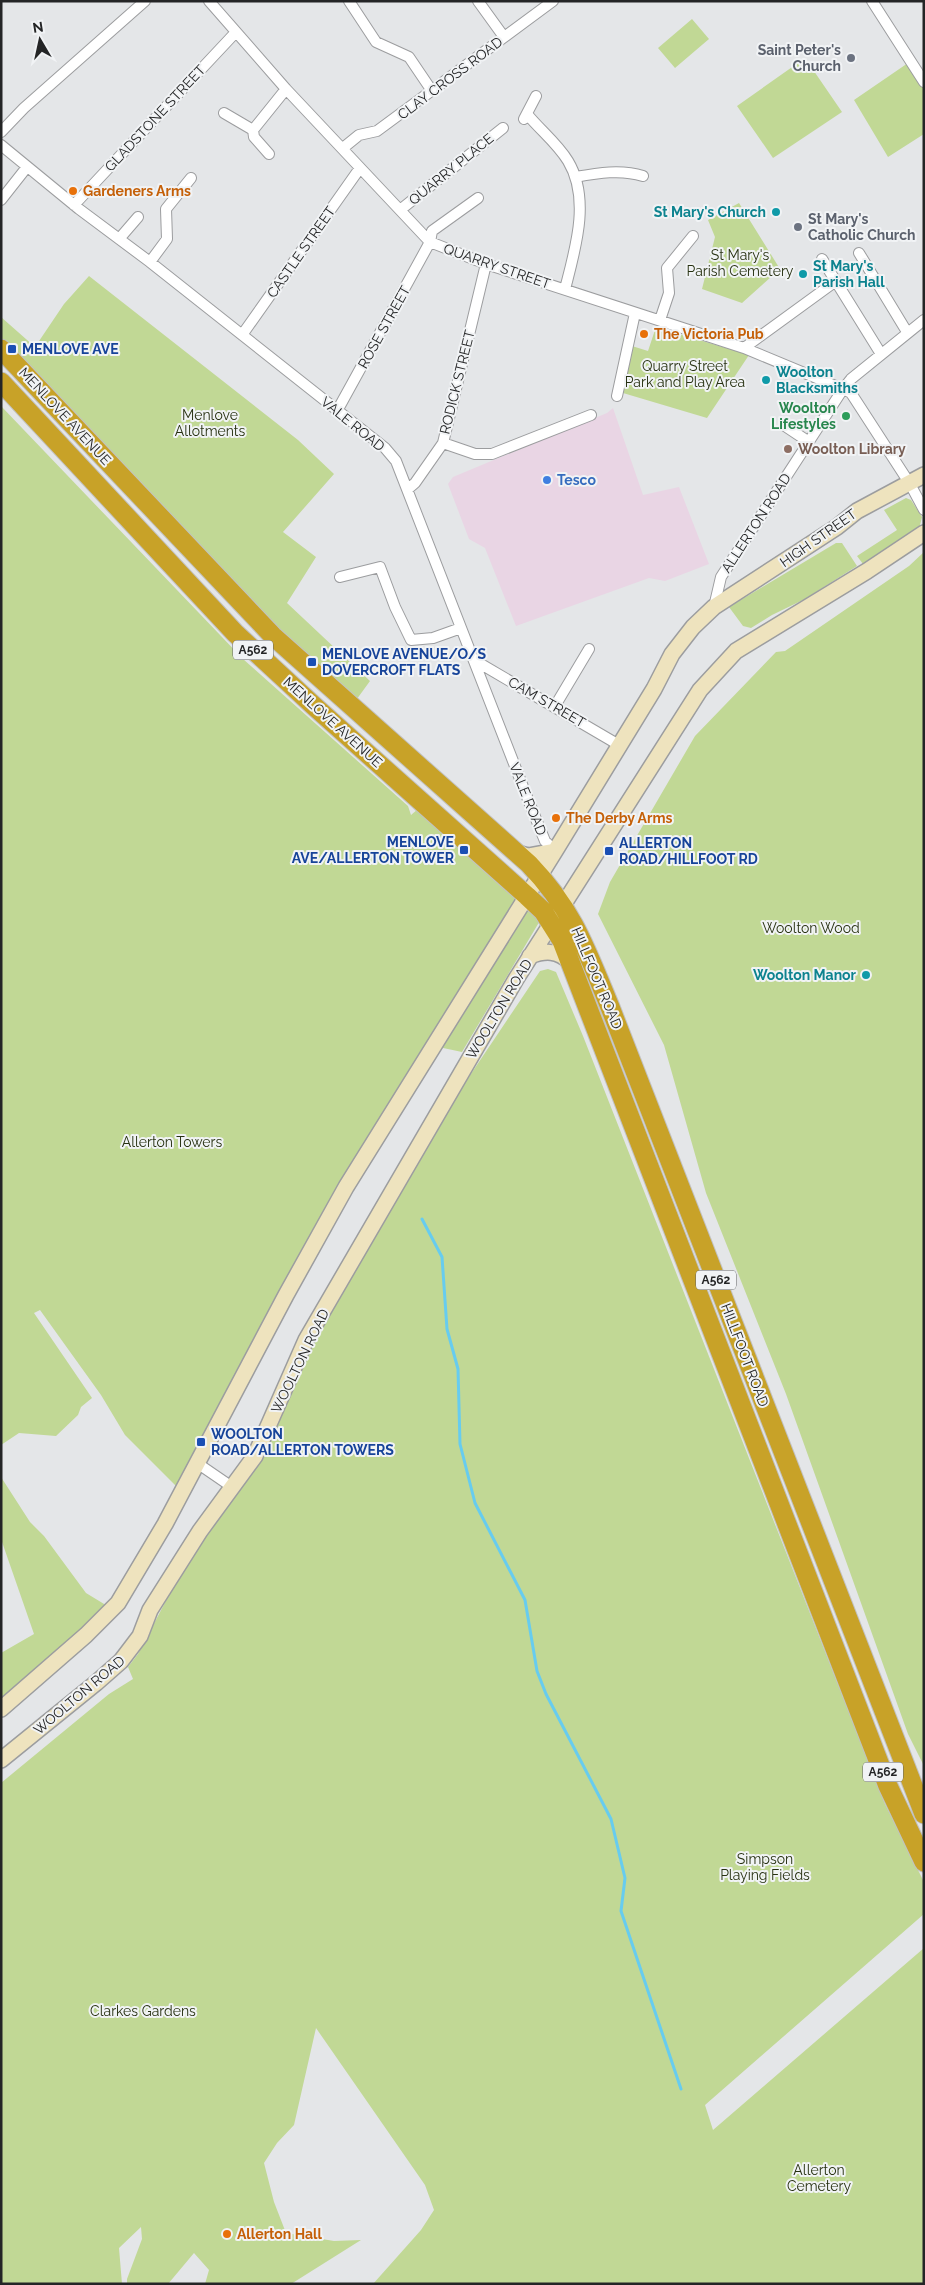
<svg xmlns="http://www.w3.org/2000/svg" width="925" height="2285" font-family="Raleway,sans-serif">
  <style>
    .commercial { fill: #e9d5e4 }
    .green { fill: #c1d895 }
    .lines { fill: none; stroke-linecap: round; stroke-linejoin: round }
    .stream { stroke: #67ccef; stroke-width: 3 }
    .street-casing { stroke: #9c9d9f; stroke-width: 12 }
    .secondary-casing { stroke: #9c9d9f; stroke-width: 18 }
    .highway-casing { stroke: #c2c2c2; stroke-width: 21 }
    .street { stroke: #fff; stroke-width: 10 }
    .secondary { stroke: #eee3be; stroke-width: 15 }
    .highway { stroke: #c8a228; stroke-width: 19 }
    .worship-dot { fill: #6b7280; stroke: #f1f3f5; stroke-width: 2 }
    .food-dot { fill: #e8710a; stroke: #f1f3f5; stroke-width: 2 }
    .culture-dot { fill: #0f9aa8; stroke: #f1f3f5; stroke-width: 2 }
    .transit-dot { fill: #1a4fb4; stroke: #f1f3f5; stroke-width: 2 }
    .leisure-dot { fill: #2e9e5b; stroke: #f1f3f5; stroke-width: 2 }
    .education-dot { fill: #8d6e63; stroke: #f1f3f5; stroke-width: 2 }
    .shop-dot { fill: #3f7fe0; stroke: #f1f3f5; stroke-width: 2 }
    .labels { text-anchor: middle; stroke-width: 4; stroke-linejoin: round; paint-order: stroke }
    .shield { fill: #f1f3f5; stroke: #626364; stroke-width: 1 }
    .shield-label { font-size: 12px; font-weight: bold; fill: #242526 }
    .worship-label { font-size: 14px; font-weight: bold; fill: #5b616d; stroke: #f1f3f5; text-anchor: end }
    .street-label { font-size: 14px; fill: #242526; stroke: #f1f3f5 }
    .food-label { font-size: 14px; font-weight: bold; fill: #c56008; stroke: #f1f3f5; text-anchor: start }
    .culture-label { font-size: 14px; font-weight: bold; fill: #0d838f; stroke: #f1f3f5; text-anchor: end }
    .park-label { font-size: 14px; fill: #273111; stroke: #f1f3f5 }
    .transit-label { font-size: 14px; font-weight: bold; fill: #164399; stroke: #f1f3f5; text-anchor: start }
    .leisure-label { font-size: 14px; font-weight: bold; fill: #27864d; stroke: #f1f3f5; text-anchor: end }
    .education-label { font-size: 14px; font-weight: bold; fill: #785e54; stroke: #f1f3f5; text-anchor: start }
    .shop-label { font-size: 14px; font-weight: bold; fill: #366cbe; stroke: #f1f3f5; text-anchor: start }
  </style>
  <rect width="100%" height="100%" fill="#e4e6e8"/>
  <path class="commercial" d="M613,408L643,495L679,487L709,564L665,581L649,578L516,626L485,548L469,539L448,484L453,477L607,413Z"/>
  <path class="green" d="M692,19L709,39L675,68L658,48Z
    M805,58L842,112L773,158L737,106Z
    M908,63L924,88V134L888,157L854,100Z
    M739,203L780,269L742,303L702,289L715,237L708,220Z
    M89,276L298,440L334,474L283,532L316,557L287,603L370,681L354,703L251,603L1,344V317L35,347L64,304Z
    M656,327L749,355L707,418L623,393L632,346L648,351Z
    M1,406L243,659L408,806L411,815L418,809L541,919L462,1052L429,1045L180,1490L125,1435L101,1395L40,1310L34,1313L92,1398L81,1407L78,1415L56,1436L19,1433L1,1445Z
    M906,498L911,500L922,517L919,529L863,564L857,556L897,530L884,510Z
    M836,543H842L857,566L805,599L772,615L751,628L743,626L729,607Z
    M924,552V1766L908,1734L786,1394L706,1193L664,1045L598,914L610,882L695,736L776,652L785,651L909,566Z
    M548,969L556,972L583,1036L885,1804L924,1882V1914L705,2105L713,2130L924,1948V2284H373L421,2230L434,2210L425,2185L316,2028L294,2125L277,2143L264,2163L274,2202L286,2233L334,2241L361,2240L291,2284H205L209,2270L194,2253L168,2284H127V2279L142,2239L141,2227L119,2248L122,2284H1V1783L109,1694L133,1679L128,1667L138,1654L201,1534L257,1459L308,1345L440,1120L540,971Z
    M1,1477L30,1522L44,1536L86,1593L109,1607L1,1702V1653L34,1634L1,1539Z"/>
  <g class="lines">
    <path class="stream" d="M422,1219L442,1257L447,1329L458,1369L460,1444L475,1503L525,1600L537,1671L546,1694L611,1819L625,1878L621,1911L681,2089"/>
    <defs>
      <path id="street" d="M209,1L286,89L430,242L486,264L744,348L843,389L851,393L910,484L924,510
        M349,1L376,42L409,57L432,91
        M478,1L504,37
        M872,1L924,82
        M224,113L253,130
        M527,114C540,130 557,143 568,161C591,199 575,250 565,289
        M524,119L536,96
        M1,132L24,108L145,1
        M1,145L79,209L150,262L385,448L396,461L527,797L545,841L555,851
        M343,148L359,135L377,131L553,1
        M269,154L254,137L253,130L286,89
        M575,177C598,173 621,169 643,176
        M1,200L27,167
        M74,205L236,32
        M400,210L503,128
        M119,239L138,217
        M859,253L907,332
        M822,259L881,354
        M150,262L167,239L166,209L191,178
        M660,320L669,293L667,268L693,236
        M242,335L360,168
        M744,348L836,281
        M617,396L635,313
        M337,411L430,242L432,231L478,198
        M785,426L809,442
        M443,443L475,454H492L591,415
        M408,489L415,483L443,443L486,264
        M340,577L380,567L395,607L411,640L433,638L461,628
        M714,607L721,577L843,389L851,379L924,320
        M474,660L619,745
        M555,706L589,649
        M197,1463L232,1487"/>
      <path id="secondary" d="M517,853L528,856L555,851
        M530,956C545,950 558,950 570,962
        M1,1709L86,1635L118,1603L165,1524L286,1295L346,1187L555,851L654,689L672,654L693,627L714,607L837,527L857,511L924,475
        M1,1760L96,1683L121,1661L140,1636L150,1610L200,1531L255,1456L306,1340L516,979L700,690L736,651L867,571L924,533"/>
      <path id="highway" d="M1,349L273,636L529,864C573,910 586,949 610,1007L924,1814
        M1,382L235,633L314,706L527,896L543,911L562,941L888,1786L924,1862"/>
    </defs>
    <use href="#street" class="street-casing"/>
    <use href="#secondary" class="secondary-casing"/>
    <use href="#highway" class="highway-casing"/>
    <use href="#street" class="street"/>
    <use href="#secondary" class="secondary"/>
    <use href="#highway" class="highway"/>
  </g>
  <g class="worship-dot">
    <circle cx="851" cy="58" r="5"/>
    <circle cx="798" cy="227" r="5"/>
  </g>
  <g class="food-dot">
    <circle cx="73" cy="191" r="5"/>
    <circle cx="644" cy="334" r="5"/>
    <circle cx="556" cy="818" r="5"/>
    <circle cx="227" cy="2234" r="5"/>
  </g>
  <g class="culture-dot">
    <circle cx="776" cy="212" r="5"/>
    <circle cx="803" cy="274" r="5"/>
    <circle cx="766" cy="380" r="5"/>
    <circle cx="866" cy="975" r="5"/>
  </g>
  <g class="transit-dot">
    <rect x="7" y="344" width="10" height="10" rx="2.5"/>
    <rect x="307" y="657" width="10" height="10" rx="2.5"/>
    <rect x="459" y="845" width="10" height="10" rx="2.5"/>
    <rect x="604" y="846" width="10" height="10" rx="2.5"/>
    <rect x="196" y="1437" width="10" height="10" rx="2.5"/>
  </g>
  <circle class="leisure-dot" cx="846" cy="416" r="5"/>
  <circle class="education-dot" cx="788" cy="449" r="5"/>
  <circle class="shop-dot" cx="547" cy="480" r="5"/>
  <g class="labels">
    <g class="shield">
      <rect x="233" y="640.5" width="40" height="19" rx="4"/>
      <rect x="696" y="1270.5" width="40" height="19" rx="4"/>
      <rect x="863" y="1762.5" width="40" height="19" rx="4"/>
    </g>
    <g class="shield-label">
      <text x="253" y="654">A562</text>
      <text x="716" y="1284">A562</text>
      <text x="883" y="1776">A562</text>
    </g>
    <g class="worship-label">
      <text x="841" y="55">Saint Peter's<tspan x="841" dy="16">Church</tspan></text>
      <text x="808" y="224" text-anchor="start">St Mary's<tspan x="808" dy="16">Catholic Church</tspan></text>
    </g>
    <g class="street-label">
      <text transform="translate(450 78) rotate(-37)" y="5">CLAY CROSS ROAD</text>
      <text transform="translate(155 118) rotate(-47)" y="5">GLADSTONE STREET</text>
      <text transform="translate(451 169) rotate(-39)" y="5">QUARRY PLACE</text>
      <text transform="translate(301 252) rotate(-55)" y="5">CASTLE STREET</text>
      <text transform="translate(497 266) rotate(19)" y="5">QUARRY STREET</text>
      <text transform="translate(384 327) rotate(-61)" y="5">ROSE STREET</text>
      <text transform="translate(457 382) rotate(-76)" y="5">RODICK STREET</text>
      <text transform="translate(65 416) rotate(47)" y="5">MENLOVE AVENUE</text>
      <text transform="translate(353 424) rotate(39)" y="5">VALE ROAD</text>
      <text transform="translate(756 523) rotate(-57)" y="5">ALLERTON ROAD</text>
      <text transform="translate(818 538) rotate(-35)" y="5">HIGH STREET</text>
      <text transform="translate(547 702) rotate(30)" y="5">CAM STREET</text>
      <text transform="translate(333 722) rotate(42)" y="5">MENLOVE AVENUE</text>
      <text transform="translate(528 799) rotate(68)" y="5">VALE ROAD</text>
      <text transform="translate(597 978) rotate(67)" y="5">HILLFOOT ROAD</text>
      <text transform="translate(499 1009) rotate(-59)" y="5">WOOLTON ROAD</text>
      <text transform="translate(745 1355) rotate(69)" y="5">HILLFOOT ROAD</text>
      <text transform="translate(300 1361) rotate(-64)" y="5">WOOLTON ROAD</text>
      <text transform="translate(79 1695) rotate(-40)" y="5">WOOLTON ROAD</text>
    </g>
    <g class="food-label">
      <text x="83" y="196">Gardeners Arms</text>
      <text x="654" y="339">The Victoria Pub</text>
      <text x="566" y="823">The Derby Arms</text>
      <text x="237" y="2239">Allerton Hall</text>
    </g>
    <g class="culture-label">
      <text x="766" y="217">St Mary's Church</text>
      <text x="813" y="271" text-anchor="start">St Mary's<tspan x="813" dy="16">Parish Hall</tspan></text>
      <text x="776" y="377" text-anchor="start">Woolton<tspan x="776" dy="16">Blacksmiths</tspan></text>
      <text x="856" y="980">Woolton Manor</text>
    </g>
    <g class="park-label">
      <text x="740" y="260">St Mary's<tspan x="740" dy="16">Parish Cemetery</tspan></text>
      <text x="685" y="371">Quarry Street<tspan x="685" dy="16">Park and Play Area</tspan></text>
      <text x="210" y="420">Menlove<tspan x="210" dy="16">Allotments</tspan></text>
      <text x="811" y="933">Woolton Wood</text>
      <text x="172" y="1147">Allerton Towers</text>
      <text x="765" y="1864">Simpson<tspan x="765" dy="16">Playing Fields</tspan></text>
      <text x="143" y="2016">Clarkes Gardens</text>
      <text x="819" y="2175">Allerton<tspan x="819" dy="16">Cemetery</tspan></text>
    </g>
    <g class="transit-label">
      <text x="22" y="354">MENLOVE AVE</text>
      <text x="322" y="659">MENLOVE AVENUE/O/S<tspan x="322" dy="16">DOVERCROFT FLATS</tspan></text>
      <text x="454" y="847" text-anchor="end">MENLOVE<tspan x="454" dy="16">AVE/ALLERTON TOWER</tspan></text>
      <text x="619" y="848">ALLERTON<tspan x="619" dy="16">ROAD/HILLFOOT RD</tspan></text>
      <text x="211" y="1439">WOOLTON<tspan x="211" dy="16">ROAD/ALLERTON TOWERS</tspan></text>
    </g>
    <g class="leisure-label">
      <text x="836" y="413">Woolton<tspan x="836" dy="16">Lifestyles</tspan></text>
    </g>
    <g class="education-label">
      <text x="798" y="454">Woolton Library</text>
    </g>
    <g class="shop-label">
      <text x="557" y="485">Tesco</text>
    </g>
  </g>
  <rect width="925" height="2285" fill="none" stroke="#242526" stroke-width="5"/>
  <g transform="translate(40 40) rotate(351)" stroke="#f1f3f5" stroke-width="4" paint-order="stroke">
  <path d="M0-4L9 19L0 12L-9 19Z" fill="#242526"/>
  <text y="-8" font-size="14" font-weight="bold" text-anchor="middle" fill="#242526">N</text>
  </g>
</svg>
